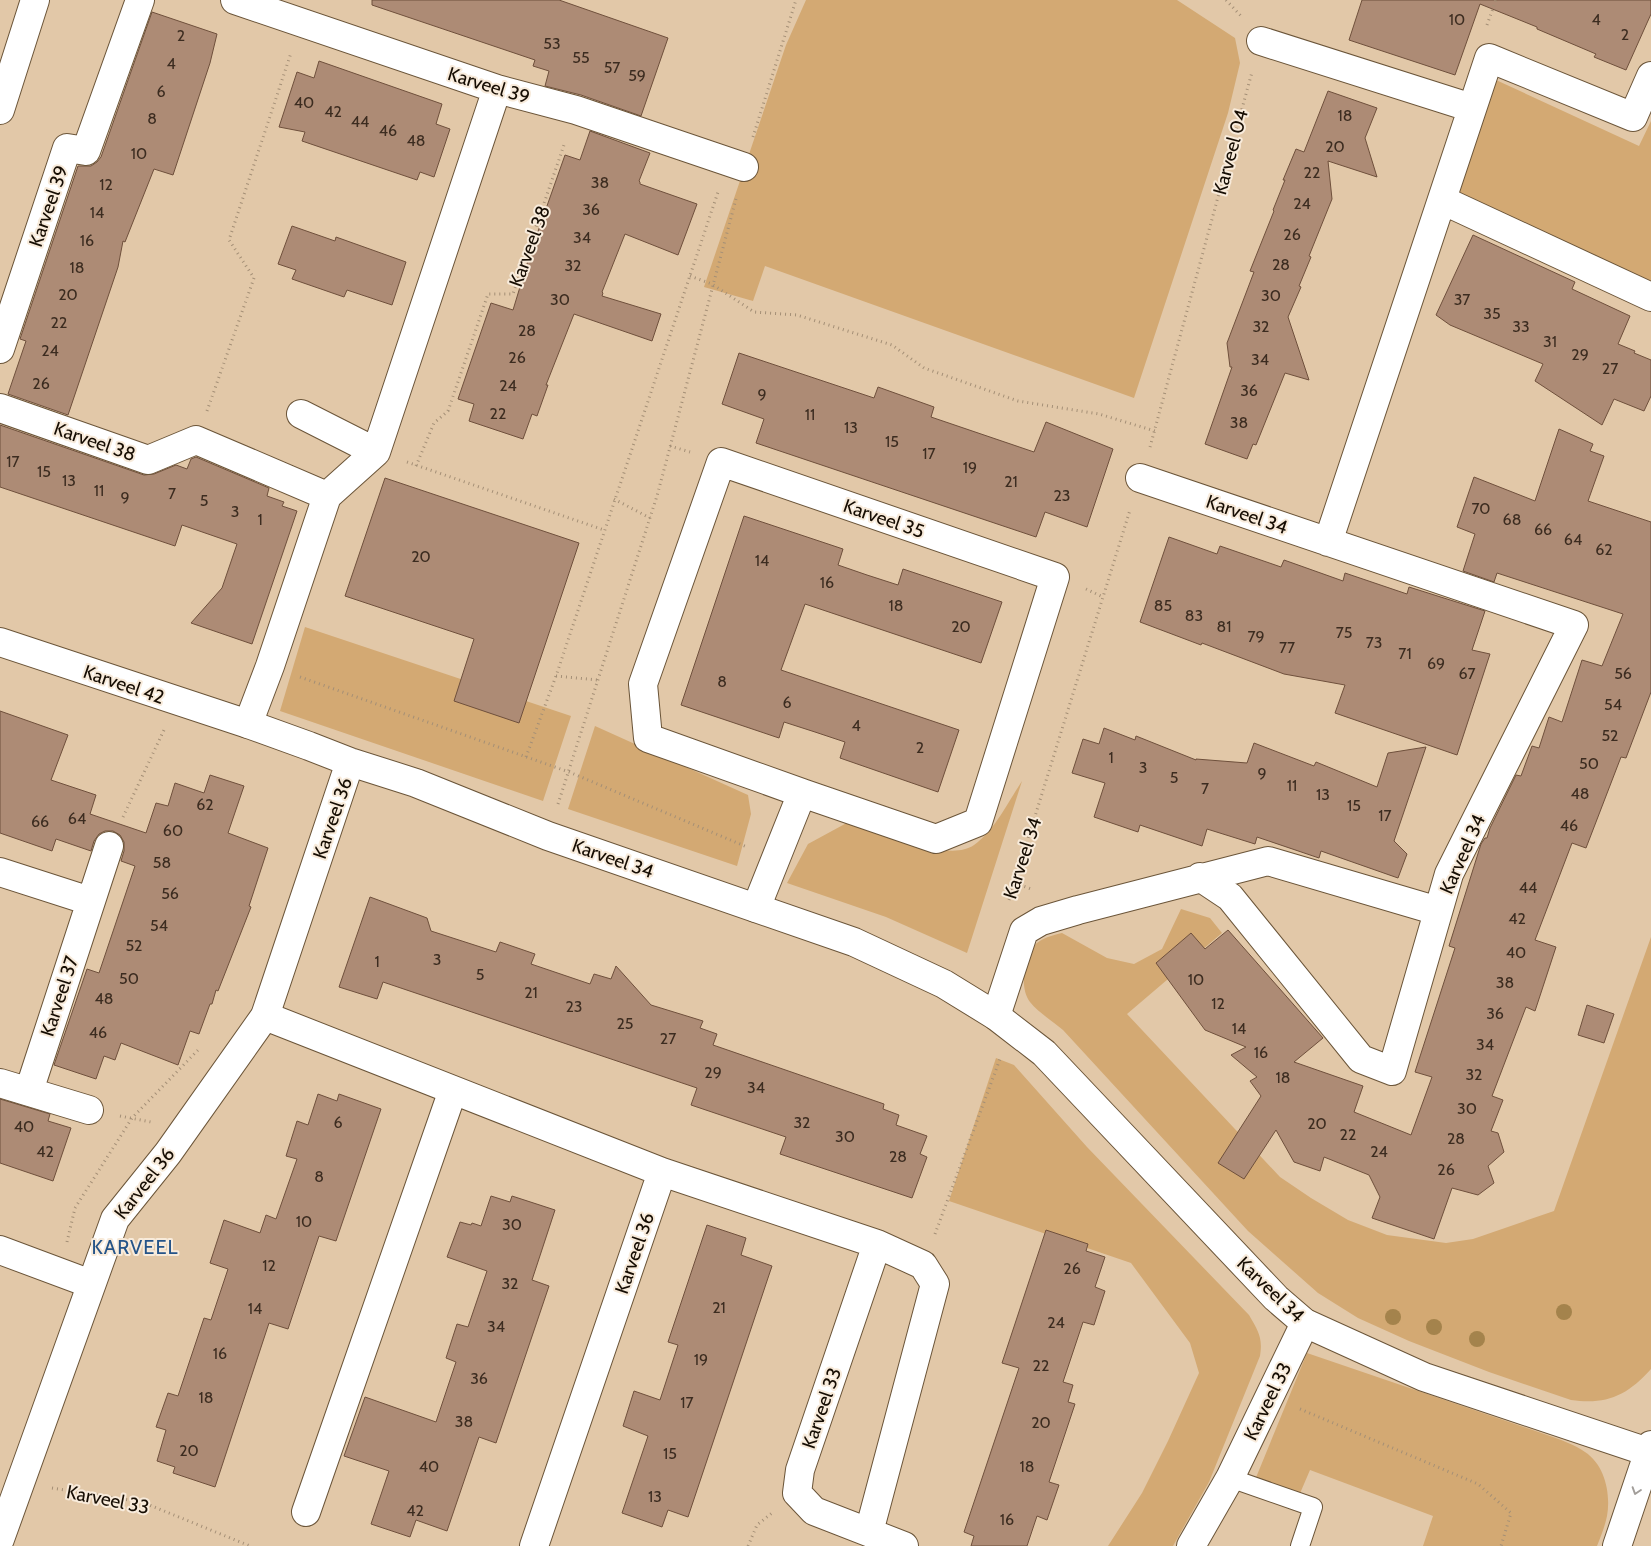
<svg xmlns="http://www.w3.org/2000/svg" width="1651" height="1546" font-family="Cabin,sans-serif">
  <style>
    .green { fill: #d3a973 }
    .building { fill: #ad8b75; stroke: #6f503c }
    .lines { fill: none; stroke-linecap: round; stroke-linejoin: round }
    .lane-casing { stroke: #6b5539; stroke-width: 20 }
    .street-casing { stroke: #6b5539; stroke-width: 30 }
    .secondary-casing { stroke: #6b5539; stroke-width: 30 }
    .path { stroke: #a48f76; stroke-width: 3; stroke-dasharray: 1 4; stroke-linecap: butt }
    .lane { stroke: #fff; stroke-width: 18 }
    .street { stroke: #fff; stroke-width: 28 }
    .secondary { stroke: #fff; stroke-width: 28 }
    .tree { fill: #a4834c }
    .oneway { stroke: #a29e9a }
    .labels { text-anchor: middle; stroke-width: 4; stroke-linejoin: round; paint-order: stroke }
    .number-label { font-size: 16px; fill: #3c2c20 }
    .street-label { font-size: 19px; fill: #160d03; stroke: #f8ebdb }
    .neighbourhood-label { font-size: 20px; letter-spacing: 1px; fill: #255488; stroke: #f8ebdb }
  </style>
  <rect width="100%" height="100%" fill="#e2c8a8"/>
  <path class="green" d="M806,0H1177L1235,38L1240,63L1228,113L1134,398L765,266L753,301L704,287L786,45Z
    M1496,80L1639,146L1651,121V283L1457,191Z
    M305,627L571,716L543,801L280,711Z
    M595,726L748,795L751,814L737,866L568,809Z
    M1022,781L967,953L886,917L787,883L808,844L854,819C881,830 947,864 974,845C995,830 1008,802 1022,781Z
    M1181,909L1210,918L1222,933L1127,1014L1280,1177L1311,1198L1348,1220L1387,1235L1446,1243L1473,1239L1554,1211L1651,937V1369C1627,1396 1606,1405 1571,1400L1489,1372L1409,1341L1358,1318L1318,1293L1248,1231L1063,1030C1052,1021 1038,1012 1030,1002C1019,988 1024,958 1034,946C1040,938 1054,935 1062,933L1107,958L1134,964L1162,949Z
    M996,1058L1014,1065L1087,1147L1249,1315C1258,1331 1263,1337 1260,1356L1209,1482L1173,1546H1108L1142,1493L1168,1441L1199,1373L1190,1343L1131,1263L949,1201Z
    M1307,1353L1553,1437C1564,1441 1575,1445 1585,1452C1605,1465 1611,1494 1607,1516C1605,1526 1601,1536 1597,1546H1423L1433,1516L1310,1470L1298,1498L1255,1480Z"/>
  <path class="building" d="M372,0H559L668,38L641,116L581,95L545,86L549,71L533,66L535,60L372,5Z
    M1362,0H1651V14L1626,70L1594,57L1596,54L1537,29V27L1480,4L1455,75L1349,40Z
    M152,12L217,34L210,63L173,175L154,169L125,242L123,241L118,267L68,415L8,394L26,341L20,339L78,166H91L97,162L101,157Z
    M319,61L442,104L436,124L450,129L434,177L420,172L417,180L302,141L305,132L279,127L297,72L314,78Z
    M1328,91L1377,108L1365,138L1377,177L1328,161L1332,199L1309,256L1311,257L1299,286L1301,287L1288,317L1309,380L1285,373L1256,445L1253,444L1247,459L1205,444L1232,367H1230L1227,343L1254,272L1250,271L1274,211L1273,210L1285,180H1283L1296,149L1304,152Z
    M590,131L650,153L639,181L640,182V184L697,204L678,255L625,234L602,292L603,293L602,296L661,314L652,341L574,314L546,385H548L537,416L532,414L523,439L469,421L474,404L458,399L491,303L513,310L530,254L565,155L580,160Z
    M292,226L335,241L336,237L406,262L392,305L347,290L344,297L292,279L296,270L278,264Z
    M1473,235L1575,282L1572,289L1630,316L1618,344L1635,351L1634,353L1651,360V396L1644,411L1614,399L1602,425L1535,381L1543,364L1450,325L1436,315Z
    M739,353L874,398L878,387L934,407L931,417L1034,452L1046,422L1113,449L1087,527L1045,512L1036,537L756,443L764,419L722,404Z
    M0,425L144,475L154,474L176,465L187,469L191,459L196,457L269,488L267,496L284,502L282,506L297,511L252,644L191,623L222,588L237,544L182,525L175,546L0,487Z
    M1559,429L1593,444L1590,451L1604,456L1588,501L1651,522V692L1626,758L1621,757L1586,848L1572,843L1535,940L1556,947L1535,1011L1526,1007L1492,1096L1503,1100L1491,1131L1498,1133L1504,1152L1488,1166L1494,1183L1478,1195L1452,1188L1434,1239L1372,1218L1380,1197L1369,1175L1324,1157L1320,1171L1294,1162L1276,1130L1244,1179L1218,1163L1261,1096L1250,1081L1257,1077L1231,1055L1246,1047L1205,1030L1156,963L1191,933L1205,949L1228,930L1323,1038L1294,1062L1363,1086L1354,1112L1411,1135L1432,1077L1415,1072L1455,948L1449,946L1481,844L1485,838H1487L1490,828L1516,775L1521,776L1532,746L1539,748L1549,717L1562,722L1582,660L1602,666L1623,614L1497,573L1494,582L1463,571L1475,534L1457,527L1474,477L1535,501Z
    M385,478L579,543L519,723L454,701L474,639L345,596Z
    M744,516L843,549L838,565L867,575L898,585L903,569L1002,602L981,663L805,604L781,670L959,730L938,792L840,758L845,742L815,732L784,722L779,738L681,705Z
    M1169,537L1217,554L1220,546L1281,567L1284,560L1343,581L1345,573L1407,594L1409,587L1485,611L1472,650L1490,654L1457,755L1335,713L1345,685L1284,674L1202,643L1201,645L1140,622Z
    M0,711L68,735L51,780L96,795L90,814L146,833L156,803L168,806L175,783L204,793L210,775L244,786L228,833L268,848L249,906L251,907L218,991L216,990L212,1004H210L199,1034L190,1031L178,1065L121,1043L115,1060L104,1056L96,1079L54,1065L87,969L99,973L135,866L121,861L124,851V842L120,835L113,831H105L99,834L94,841L91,851L56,839L52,851L0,833Z
    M1104,728L1135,740L1136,736L1196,760V759L1247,763L1254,743L1314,766L1316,762L1377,787L1388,753L1426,747L1394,841L1407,854L1398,878L1321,851L1319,858L1257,837L1255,844L1207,829L1202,846L1140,825L1138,832L1094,817L1105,783L1072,773L1083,739L1099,744Z
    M370,897L427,918L431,931L496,952L500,942L535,954L531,964L590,984L594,974L611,979L616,966L651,1005L703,1021L700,1028L717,1034L713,1045L884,1104L883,1109L899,1115L896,1125L927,1136L920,1154L927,1157L912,1198L780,1154L786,1137L691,1105L697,1088L383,982L377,999L339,987Z
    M1587,1005L1614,1014L1604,1043L1578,1035Z
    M318,1094L337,1101L339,1094L381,1109L336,1241L319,1236L288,1329L269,1323L215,1487L173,1473L175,1467L157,1461L166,1430L156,1427L168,1393L178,1396L204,1318L211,1320L228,1269L210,1263L224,1220L260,1233L266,1215L276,1219L297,1159L286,1156L297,1121L308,1125Z
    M0,1099L50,1114L48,1121L71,1128L53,1181L0,1163Z
    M491,1196L510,1202L512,1196L555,1210L532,1280L549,1286L496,1443L479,1437L447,1531L416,1520L410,1537L371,1524L389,1471L344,1456L365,1397L436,1422L456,1362L446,1358L457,1324L468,1327L487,1271L447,1257L460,1222L471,1225L472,1223L481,1226Z
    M707,1225L746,1238L741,1255L772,1266L688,1517L668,1510L662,1527L622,1513L648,1436L623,1426L634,1391L660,1400L678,1345L668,1342Z
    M1046,1230L1088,1244L1086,1251L1105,1257L1095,1287L1105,1291L1094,1325L1083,1322L1063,1382L1073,1385L1068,1402L1075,1404L1049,1482L1059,1485L1047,1520L1037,1516L1027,1546H971L974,1536L964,1532L1019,1368L1002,1363Z"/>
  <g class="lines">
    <defs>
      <path id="lane" d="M1230,1478L1313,1507L1300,1546"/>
      <path id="street" d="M235,0L497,89L576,110L744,167
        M1261,41L1472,108
        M1442,200L1651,297
        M0,349L67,148L86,151L140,0
        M0,408L148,460L196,440L327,496
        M301,414L376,452
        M1140,478L1574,625L1449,874L1392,1071L1361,1059L1230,897L1200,877
        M1328,542L1489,58L1633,117L1651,76
        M248,724L270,666L327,496L376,452L497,89
        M0,872L90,901
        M756,908L802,793L648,738L643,684L721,462L1055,577L978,822L936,839L802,793
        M265,1016L662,1172L534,1546
        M996,1016L1024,931L1041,921L1078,910L1268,861L1438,911
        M0,1083L89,1110
        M29,1091L109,846
        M662,1172L877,1244L800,1470L797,1493L814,1511L904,1546
        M0,1250L91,1284
        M306,1512L453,1090
        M869,1532L935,1284L923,1265L877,1244
        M1191,1546L1230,1478L1305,1323"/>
      <path id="secondary" d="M0,110L35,0
        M0,642L248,724L309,746L350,762L416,783L548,836L854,942L944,984L996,1016L1044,1053L1276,1298L1305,1323L1424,1377L1651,1453
        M0,1539L115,1219L168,1153L265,1016L350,762
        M1617,1546L1651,1445"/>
    </defs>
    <use href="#lane" class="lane-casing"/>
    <use href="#street" class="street-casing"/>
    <use href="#secondary" class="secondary-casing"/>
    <path class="path" d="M1226,0L1241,16
      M1487,25L1496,0
      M753,137L796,0
      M690,276L712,284L754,312L797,315L892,345L924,368L1018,401L1099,414L1155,431
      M207,411L254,278L229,240L291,53
      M670,446L690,452
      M1150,447L1252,72
      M407,462L604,530
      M416,466L434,423L448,411L488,294H513L565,142
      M614,499L650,518
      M1086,589L1103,597
      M556,676L598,680
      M300,677L569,772L747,847
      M526,757L556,676L718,192
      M558,804L657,496L736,199
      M123,817L164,730
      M1015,883L1031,889
      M1009,900L1130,510
      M120,1116L151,1122
      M935,1234L1000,1059
      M67,1242L75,1208L132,1118L200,1048
      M1300,1409L1478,1484L1511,1513L1501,1546
      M52,1488L142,1502L250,1546
      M748,1546L757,1525L772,1513"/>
    <use href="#lane" class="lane"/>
    <use href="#street" class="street"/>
    <use href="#secondary" class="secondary"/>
  </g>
  <g class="tree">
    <circle cx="1564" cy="1312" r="8"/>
    <circle cx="1393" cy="1317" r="8"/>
    <circle cx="1434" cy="1327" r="8"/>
    <circle cx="1477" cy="1339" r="8"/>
  </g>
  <defs><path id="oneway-chevron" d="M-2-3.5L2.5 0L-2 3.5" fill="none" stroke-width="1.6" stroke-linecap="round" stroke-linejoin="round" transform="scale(1.25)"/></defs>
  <use class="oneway" href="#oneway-chevron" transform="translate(1636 1491) rotate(108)"/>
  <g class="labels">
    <g class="number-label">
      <text x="1457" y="25">10</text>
      <text x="1596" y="25">4</text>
      <text x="1625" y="40">2</text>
      <text x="181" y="41">2</text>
      <text x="552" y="49">53</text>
      <text x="581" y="63">55</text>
      <text x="171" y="69">4</text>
      <text x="612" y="73">57</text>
      <text x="637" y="81">59</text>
      <text x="161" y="97">6</text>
      <text x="304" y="108">40</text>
      <text x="333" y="117">42</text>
      <text x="1345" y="121">18</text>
      <text x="152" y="124">8</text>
      <text x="360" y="127">44</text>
      <text x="388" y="136">46</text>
      <text x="416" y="146">48</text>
      <text x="1335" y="152">20</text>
      <text x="139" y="159">10</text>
      <text x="1312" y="178">22</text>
      <text x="600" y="188">38</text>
      <text x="106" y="190">12</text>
      <text x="1302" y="209">24</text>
      <text x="591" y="215">36</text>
      <text x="97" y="218">14</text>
      <text x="1292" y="240">26</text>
      <text x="582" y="243">34</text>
      <text x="87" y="246">16</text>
      <text x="1281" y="270">28</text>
      <text x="573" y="271">32</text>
      <text x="77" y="273">18</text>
      <text x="68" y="300">20</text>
      <text x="1271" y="301">30</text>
      <text x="560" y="305">30</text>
      <text x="1462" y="305">37</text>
      <text x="1492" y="319">35</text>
      <text x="59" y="328">22</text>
      <text x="1261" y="332">32</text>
      <text x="1521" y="332">33</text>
      <text x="527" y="336">28</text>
      <text x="1550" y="347">31</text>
      <text x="50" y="356">24</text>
      <text x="1580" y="360">29</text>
      <text x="517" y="363">26</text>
      <text x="1260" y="365">34</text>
      <text x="1610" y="374">27</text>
      <text x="41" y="389">26</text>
      <text x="508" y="391">24</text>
      <text x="1249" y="396">36</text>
      <text x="762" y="400">9</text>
      <text x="498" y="419">22</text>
      <text x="810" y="420">11</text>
      <text x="1239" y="428">38</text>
      <text x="851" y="433">13</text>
      <text x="892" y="447">15</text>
      <text x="929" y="459">17</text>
      <text x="13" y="467">17</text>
      <text x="970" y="473">19</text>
      <text x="44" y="477">15</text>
      <text x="69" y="486">13</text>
      <text x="1011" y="487">21</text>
      <text x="99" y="496">11</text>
      <text x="172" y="499">7</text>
      <text x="1062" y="501">23</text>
      <text x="125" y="503">9</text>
      <text x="204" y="506">5</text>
      <text x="1481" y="514">70</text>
      <text x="235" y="517">3</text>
      <text x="260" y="525">1</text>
      <text x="1512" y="525">68</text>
      <text x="1543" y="535">66</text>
      <text x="1573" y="545">64</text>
      <text x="1604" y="555">62</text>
      <text x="421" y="562">20</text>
      <text x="762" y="566">14</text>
      <text x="827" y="588">16</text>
      <text x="896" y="611">18</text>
      <text x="1163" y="611">85</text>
      <text x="1194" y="621">83</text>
      <text x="961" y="632">20</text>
      <text x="1224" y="632">81</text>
      <text x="1344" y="638">75</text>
      <text x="1256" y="642">79</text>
      <text x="1374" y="648">73</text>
      <text x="1287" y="653">77</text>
      <text x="1405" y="659">71</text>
      <text x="1436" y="669">69</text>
      <text x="1467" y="679">67</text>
      <text x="1623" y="679">56</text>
      <text x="722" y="687">8</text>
      <text x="787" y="708">6</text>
      <text x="1613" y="710">54</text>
      <text x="856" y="731">4</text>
      <text x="1610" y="741">52</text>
      <text x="920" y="753">2</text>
      <text x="1111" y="763">1</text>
      <text x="1589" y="769">50</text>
      <text x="1143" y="773">3</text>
      <text x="1262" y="779">9</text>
      <text x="1174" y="783">5</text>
      <text x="1292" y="791">11</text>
      <text x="1205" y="794">7</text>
      <text x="1580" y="799">48</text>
      <text x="1323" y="800">13</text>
      <text x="205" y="810">62</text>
      <text x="1354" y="811">15</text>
      <text x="1385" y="821">17</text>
      <text x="77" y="824">64</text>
      <text x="40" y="827">66</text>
      <text x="1569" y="831">46</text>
      <text x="173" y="836">60</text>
      <text x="162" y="868">58</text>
      <text x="1528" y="893">44</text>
      <text x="170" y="899">56</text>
      <text x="1517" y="924">42</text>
      <text x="159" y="931">54</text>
      <text x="134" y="951">52</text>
      <text x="1516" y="958">40</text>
      <text x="437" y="965">3</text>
      <text x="377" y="967">1</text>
      <text x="480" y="980">5</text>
      <text x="129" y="984">50</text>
      <text x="1196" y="985">10</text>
      <text x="1505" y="988">38</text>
      <text x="531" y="998">21</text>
      <text x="104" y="1004">48</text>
      <text x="1218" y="1009">12</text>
      <text x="574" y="1012">23</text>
      <text x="1495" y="1019">36</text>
      <text x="625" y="1029">25</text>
      <text x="1239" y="1034">14</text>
      <text x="98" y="1038">46</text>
      <text x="668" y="1044">27</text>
      <text x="1485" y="1050">34</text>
      <text x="1261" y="1058">16</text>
      <text x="713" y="1078">29</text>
      <text x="1474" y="1080">32</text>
      <text x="1283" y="1083">18</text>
      <text x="756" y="1093">34</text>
      <text x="1467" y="1114">30</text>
      <text x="338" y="1128">6</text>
      <text x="802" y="1128">32</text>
      <text x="1317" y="1129">20</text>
      <text x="24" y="1132">40</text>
      <text x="1348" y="1140">22</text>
      <text x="845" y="1142">30</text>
      <text x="1456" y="1144">28</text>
      <text x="45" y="1157">42</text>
      <text x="1379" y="1157">24</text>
      <text x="898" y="1162">28</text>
      <text x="1446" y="1175">26</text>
      <text x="319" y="1182">8</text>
      <text x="304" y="1227">10</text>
      <text x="512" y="1230">30</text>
      <text x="269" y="1271">12</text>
      <text x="1072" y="1274">26</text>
      <text x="510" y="1289">32</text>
      <text x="719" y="1313">21</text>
      <text x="255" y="1314">14</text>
      <text x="1056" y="1328">24</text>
      <text x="496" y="1332">34</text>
      <text x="220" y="1359">16</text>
      <text x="701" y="1365">19</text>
      <text x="1041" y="1371">22</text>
      <text x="479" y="1384">36</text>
      <text x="206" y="1403">18</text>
      <text x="687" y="1408">17</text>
      <text x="464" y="1427">38</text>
      <text x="1041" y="1428">20</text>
      <text x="189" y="1456">20</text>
      <text x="670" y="1459">15</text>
      <text x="429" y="1472">40</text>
      <text x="1027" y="1472">18</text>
      <text x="655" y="1502">13</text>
      <text x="415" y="1516">42</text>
      <text x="1007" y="1525">16</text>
    </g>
    <g class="street-label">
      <text transform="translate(489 85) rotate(17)" y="7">Karveel 39</text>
      <text transform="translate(1230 152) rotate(-75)" y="7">Karveel 04</text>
      <text transform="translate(48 206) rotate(-71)" y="7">Karveel 39</text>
      <text transform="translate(529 246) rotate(-70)" y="7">Karveel 38</text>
      <text transform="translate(95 441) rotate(19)" y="7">Karveel 38</text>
      <text transform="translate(1247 514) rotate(19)" y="7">Karveel 34</text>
      <text transform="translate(884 518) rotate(19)" y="7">Karveel 35</text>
      <text transform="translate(124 684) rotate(19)" y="7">Karveel 42</text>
      <text transform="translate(332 818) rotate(-71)" y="7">Karveel 36</text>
      <text transform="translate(1462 854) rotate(-66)" y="7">Karveel 34</text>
      <text transform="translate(613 858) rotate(19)" y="7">Karveel 34</text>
      <text transform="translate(1022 858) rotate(-72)" y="7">Karveel 34</text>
      <text transform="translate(59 996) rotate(-72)" y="7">Karveel 37</text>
      <text transform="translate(144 1183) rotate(-52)" y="7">Karveel 36</text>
      <text transform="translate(634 1253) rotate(-71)" y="7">Karveel 36</text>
      <text transform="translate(1271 1289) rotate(44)" y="7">Karveel 34</text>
      <text transform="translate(1267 1401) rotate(-64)" y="7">Karveel 33</text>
      <text transform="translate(821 1408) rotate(-71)" y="7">Karveel 33</text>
      <text transform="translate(108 1499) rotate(11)" y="7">Karveel 33</text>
    </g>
    <g class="neighbourhood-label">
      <text x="135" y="1254">KARVEEL</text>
    </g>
  </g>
</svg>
